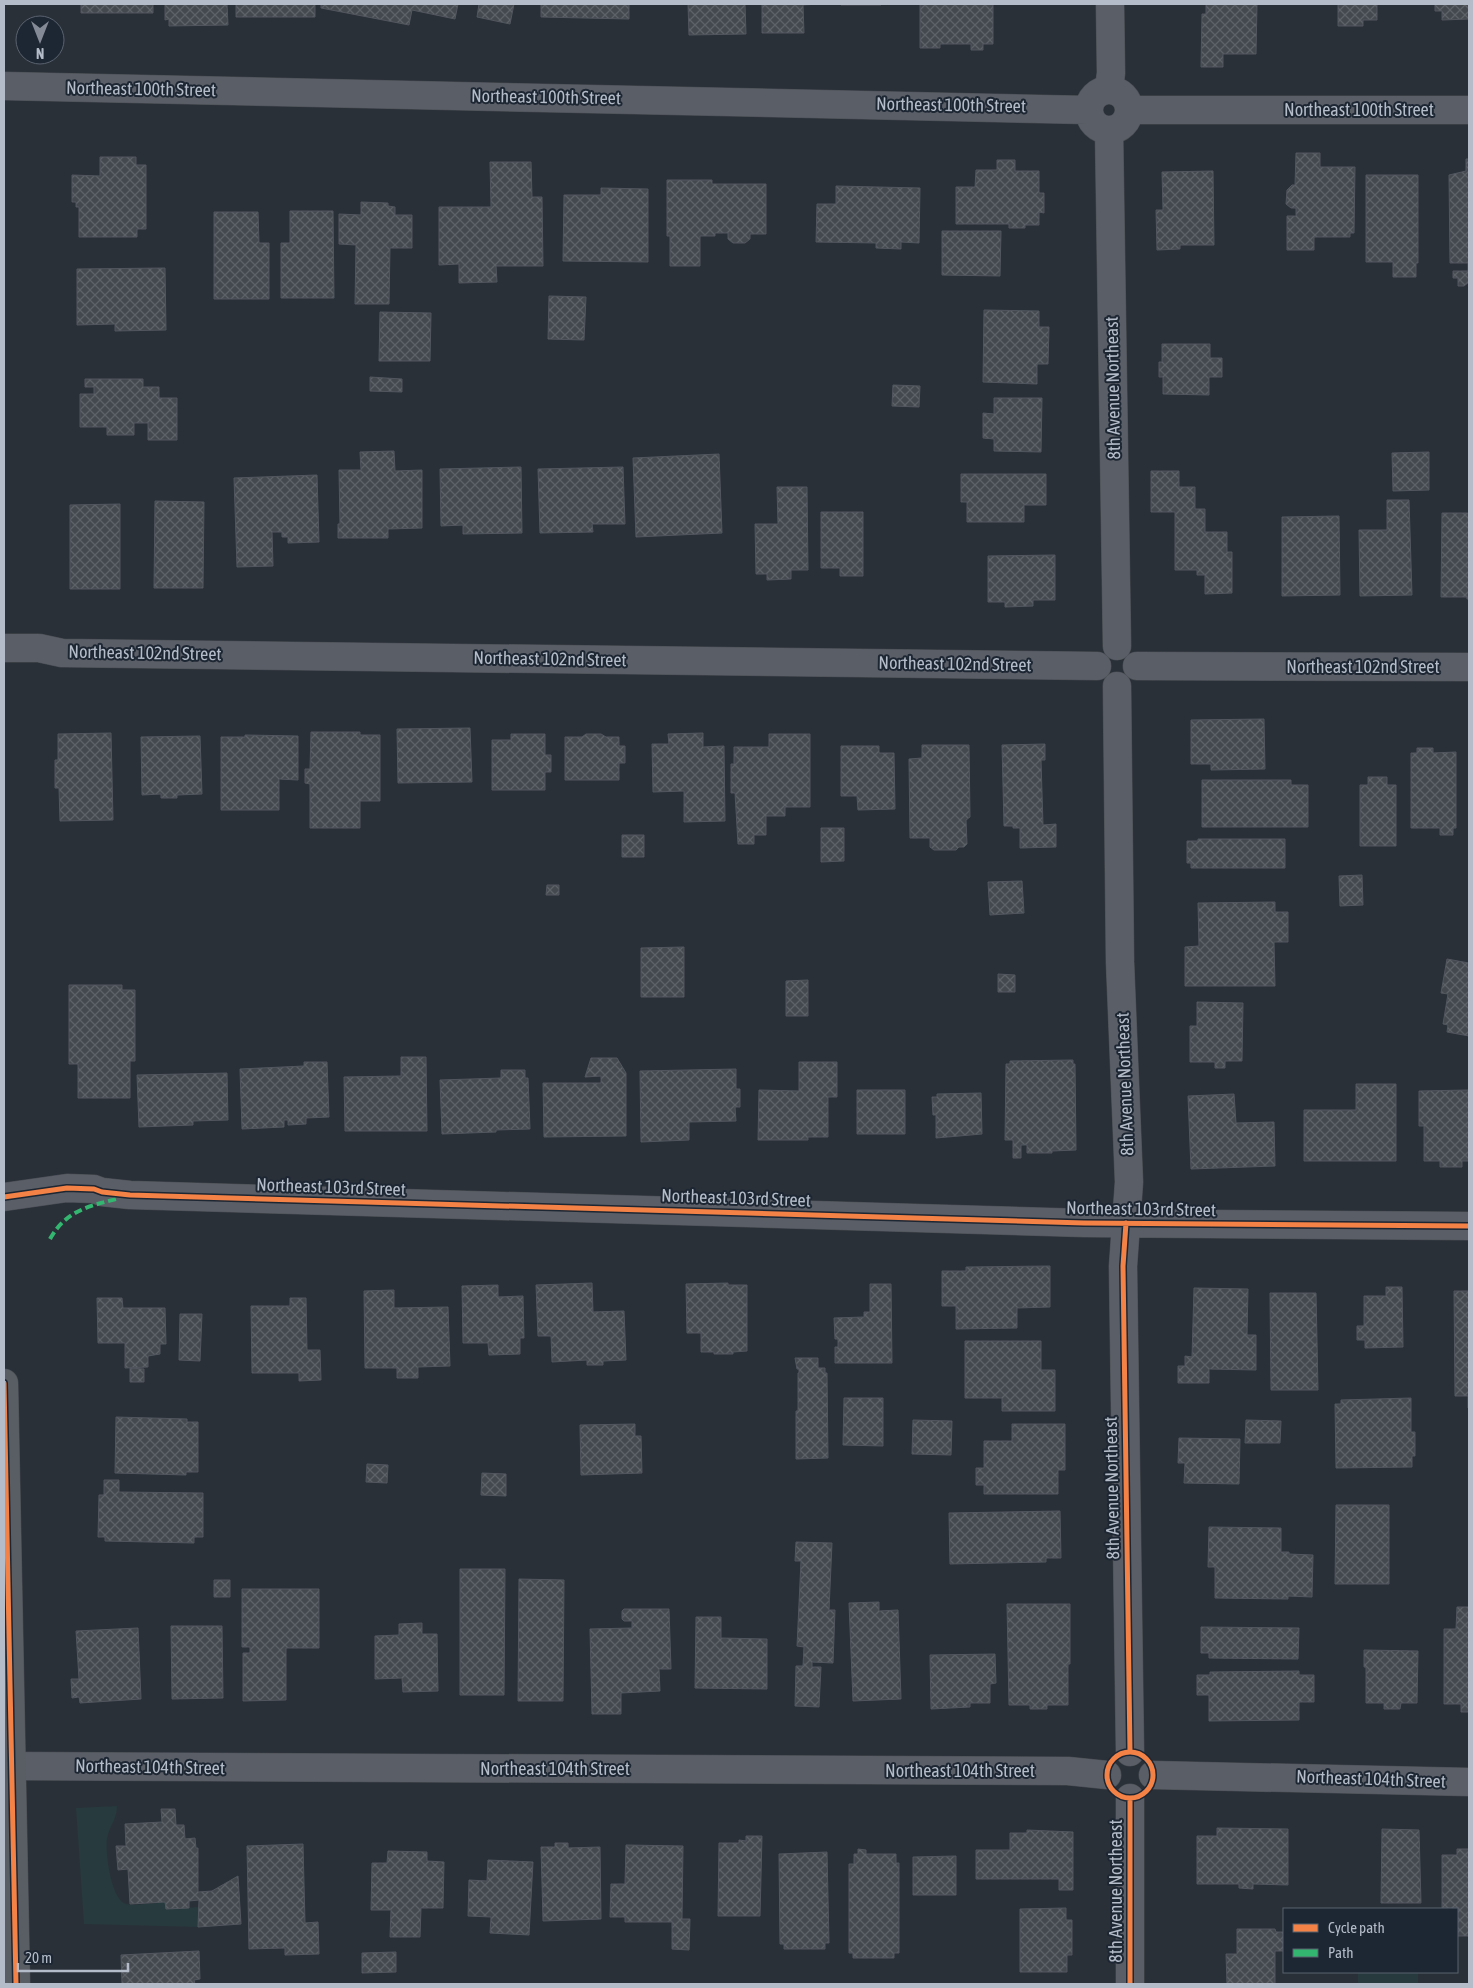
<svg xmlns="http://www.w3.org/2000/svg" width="1473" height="1988" font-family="'Asap Condensed',sans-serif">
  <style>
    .green { fill: #273a3e }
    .building { fill: url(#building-cross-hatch); stroke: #52575f }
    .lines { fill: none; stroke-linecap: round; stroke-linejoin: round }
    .street-casing { stroke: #484c53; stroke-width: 29 }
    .secondary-casing { stroke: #484c53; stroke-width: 29 }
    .street { stroke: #5a5e66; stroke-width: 28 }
    .secondary { stroke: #595d64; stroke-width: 28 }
    .quiet { stroke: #33b770; stroke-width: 4; stroke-dasharray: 8 4; stroke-linecap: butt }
    .cycleway-casing { stroke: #1d2633; stroke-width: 8 }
    .cycleway { stroke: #f48246; stroke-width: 5 }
    .labels { text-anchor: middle; stroke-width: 4; stroke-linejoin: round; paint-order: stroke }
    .street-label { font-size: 18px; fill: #b4bcc9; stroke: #1d2633 }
  </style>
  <defs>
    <pattern id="building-cross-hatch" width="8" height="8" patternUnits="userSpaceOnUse" patternTransform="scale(1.25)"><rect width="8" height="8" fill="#444950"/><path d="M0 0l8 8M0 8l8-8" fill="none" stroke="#5d6168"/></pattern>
  </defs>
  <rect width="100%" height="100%" fill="#2a3038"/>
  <path class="green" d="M117,1806C117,1820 109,1826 107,1839C105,1852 111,1900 126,1904C138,1906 153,1903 165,1902L166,1909L199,1907L198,1927L84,1924L76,1808Z
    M1358,1972H1418V1984H1358Z"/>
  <path class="building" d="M81,4H153V13H81Z
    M165,4H227L228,25L169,26V19L165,20Z
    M236,4H315V17H236Z
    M321,4H458L455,19L412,10L409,25L321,8Z
    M479,4H514L510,24L477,17Z
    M541,4H629V19L541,17Z
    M688,4H745L746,34L689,35Z
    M762,4H819L803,5L804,33H762Z
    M841,4H881V5H841Z
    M920,4H993V44H983V50H971V44H940V48H920Z
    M1206,4H1257L1256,54H1223V67H1201L1202,14H1206Z
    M1338,4H1377V20H1363V26H1338Z
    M1413,4H1468L1469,19L1442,20V11H1435V4Z
    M1296,153H1320V167H1355L1354,233H1350V237H1314V250H1287V216H1296V208H1291L1286,204L1287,190L1292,185H1295Z
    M100,157H136V165H146V229H137V237H79V207H76V202H72V175L100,176Z
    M1466,159H1469V282L1464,286H1458V278H1453V271H1468V263H1450L1449,175L1466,171Z
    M997,160H1015V171H1039V193H1044V213L1039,212V225H1025V228H1009V224H956V187H975L976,170H997Z
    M490,162H531L532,197H542L543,266H496L497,282L459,283V264L439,265V207H491Z
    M1213,171L1214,245H1180V249L1157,250L1156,210H1163L1162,172Z
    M1366,175H1418V263H1416V277H1393V262H1366Z
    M667,180H712V184H766V234H750V239L745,243H733L728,239V233H715V236H700V266H670V236H667Z
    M836,186L920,188L919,243L901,242V249L876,248V243L816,242L817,204H836Z
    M601,188L648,189V262L563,261L564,195H601Z
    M361,202L388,203V206L395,207V215H412V248H390L389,304H355L356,245L339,244V214L361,215Z
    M290,211H333L334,298H281V243H290Z
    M214,212H258L259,243H269V299H214Z
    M942,231H1001L1000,276L942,275Z
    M165,268L166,330L115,331V324L77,325V269Z
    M549,296L586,297L584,340L548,339Z
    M984,310L1039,311V327H1049L1048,364H1037V384L983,382Z
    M380,312L431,313L430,361H379Z
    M1162,344H1210V358H1222V377H1209V395L1163,394V377H1159V362H1162Z
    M370,377L402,379V392L370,391Z
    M85,379H143V387H159V398H177V440H148V423H134V435H107V427H80V394H94V387H85Z
    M893,385L920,386L919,407L892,406Z
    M994,398H1042L1041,452L994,451V439L983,438V413L994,414Z
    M394,451L395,471L422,470V528L388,529V538H338V524H340L339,470H361L360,452Z
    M1429,452V490L1393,491L1392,453Z
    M719,454L722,533L636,537L633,458Z
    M521,467L522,533L463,534V525L441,526L440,469Z
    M623,467L625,524H592L593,532L540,533L538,469Z
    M1151,471H1179V487H1195V509H1205V532H1227V552H1232V593L1205,594V575H1197V570H1175V512H1151Z
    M961,474H1046V505H1024V522H967V502H961Z
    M317,475L319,542L288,543V537H282V532H272L273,566L237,567L234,478Z
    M777,487H807L808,570H791V579L767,580V574H756L755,524H778Z
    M1387,500H1409L1412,595L1360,596L1359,530H1387Z
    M155,501L204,502L203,588H154Z
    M120,504V589H70V505Z
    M821,512H863V576H840V568H821Z
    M1442,513H1469V599H1467V597H1441Z
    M1339,516L1340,595L1282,596V517Z
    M1055,555V600H1033V606L1005,607V602H988V556Z
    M1264,719L1265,769L1211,770V764H1191V720Z
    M470,728L472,782L398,783L397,729Z
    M311,732H360V735H380V801H360V828H310V784L305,783V769H310Z
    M111,733L113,820L60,821L59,788H55V760H58V734Z
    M703,733V747L724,746L725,821L684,822V791L653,792L652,744H669L668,734Z
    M511,734H545V755H551V772H545V790H492V740H511Z
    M586,734H601L606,737H619V746H625V763H619V780H565V737H582Z
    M769,734H810V807H785V816H766V835H754V844H738L735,793H731V764H734V747H769Z
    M245,735L298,736V780L279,779V810H221V737H245Z
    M200,736L202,794L177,795V798H161V794L142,795L141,737Z
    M1045,744V760H1041L1043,825L1056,824V847L1020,848V828H1013V826H1004L1002,745Z
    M922,745H969L970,817L966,820L967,844L964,847H959L956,850H934L930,847V838H910L909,759L922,758Z
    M841,746H879V753H894L895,809L858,810L857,796H841Z
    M1417,748H1433V753L1456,752V828H1453V835H1440V828H1411V753H1417Z
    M1368,777H1387V785H1396V846H1360V785H1368Z
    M1202,780H1291V785H1308V827H1202Z
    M821,828H844V861L821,862Z
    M622,835H644V857H622Z
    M1198,839H1285V868H1191V863H1187V841H1198Z
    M1362,875L1363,905L1340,906L1339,876Z
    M1022,881L1024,913L990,915L988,882Z
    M547,885H559V895H546Z
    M1275,902V912H1288V942H1274L1275,986H1185V947L1199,946L1198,903Z
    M684,947V997H641V948Z
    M1447,959L1469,963V1036L1447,1032L1448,1025L1443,1024L1448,994L1441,993Z
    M998,974L1015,975V992H998Z
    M808,980V1016H786V981Z
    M69,985H122V990H135V1061H130V1098H78V1064H69Z
    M1197,1002L1243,1003L1242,1061H1225V1068H1215V1062H1190V1026H1197Z
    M401,1057H426L427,1131H345L344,1077L401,1076Z
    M591,1058H617L626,1073V1136L544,1137L543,1083H601V1076L585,1077Z
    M1073,1060V1064H1075L1076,1150L1052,1151V1153H1027V1145H1021V1158H1013V1140H1005L1006,1064H1010V1061Z
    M304,1062H327L329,1117L306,1118V1124L288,1125V1120H284V1127L242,1129L240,1069L304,1066Z
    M799,1062H837V1097H828V1137H808V1140H758L759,1090L799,1091Z
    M736,1069V1089H740V1107H735L736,1121L689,1122V1140L641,1142L640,1071Z
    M501,1070H525V1078H528L530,1129L496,1130V1132L442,1134L440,1080L501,1078Z
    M227,1073L228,1120L193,1121V1125L139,1127L137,1075Z
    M1356,1084H1396V1161H1304V1110H1356Z
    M857,1090H905V1134H857Z
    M1469,1090V1161H1462V1167H1440V1161H1424V1126H1419V1091Z
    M981,1093L982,1134L936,1138V1115H933L932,1097H937V1094Z
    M1234,1094L1236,1123L1274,1122L1275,1166L1191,1169L1188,1096Z
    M1050,1266V1307L1017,1308V1328L956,1329V1306H942V1271H966V1267Z
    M592,1283L593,1312L624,1311L626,1360L603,1361V1365H587V1360L552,1362L551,1336H538L536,1285Z
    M728,1283V1285H747V1351L733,1352V1354H714V1352H701V1333H687L686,1284Z
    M870,1284H891L892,1363H835V1347H838V1339H835L834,1318L864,1317V1312H870Z
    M498,1285V1297L523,1296L524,1338H520V1354L489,1355L488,1343H463L462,1286Z
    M1386,1287H1402L1403,1347L1365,1348V1340H1357V1326H1364V1296H1386Z
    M1194,1288L1248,1289L1247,1335H1256V1370L1209,1369V1383H1178V1366H1185V1356L1192,1357Z
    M394,1290V1308L448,1307L450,1366L418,1367V1378H397V1368H365L364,1291Z
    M1454,1291H1469V1408H1468V1396H1455Z
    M1270,1293H1316L1318,1390H1271Z
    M97,1298H122L123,1308H165L166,1344H160V1354L148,1356V1367L125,1368V1343H98Z
    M290,1298H306L307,1350H320L321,1380L299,1381V1373H252L251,1306H290Z
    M180,1314H202L200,1361L179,1360Z
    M965,1341H1041V1370H1055V1411H1002V1398H965Z
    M795,1358H818V1368H825V1373H827L828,1458L796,1459V1411H798V1373H799V1369H797Z
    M130,1368L144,1369V1382H130Z
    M844,1398H883V1446L843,1445Z
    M1411,1398V1432H1415V1456H1412V1467L1336,1468L1335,1404H1341V1400Z
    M116,1417L187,1419V1422H198V1472H186V1475L115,1473Z
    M913,1420L952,1421L951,1455L912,1454Z
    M1246,1420L1281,1421L1280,1443H1245Z
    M635,1424V1436H641L642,1473L581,1475L580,1425Z
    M1012,1424H1065V1470H1058V1494H984V1485H976V1468H984V1441H1012Z
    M1179,1438L1240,1439L1239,1484L1184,1483L1185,1463H1178Z
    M367,1464L388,1465L387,1483L366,1482Z
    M482,1473L506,1474V1496L481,1495Z
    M104,1480H119V1492L203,1493V1537H194V1543L105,1541V1537H98L99,1495H104Z
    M1336,1505H1389V1584H1335Z
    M1060,1511L1061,1558H1046V1562L950,1564L949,1513Z
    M1209,1527L1281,1528V1552H1289V1554L1313,1555L1312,1597L1288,1596V1599L1215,1598V1567H1208Z
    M796,1542L832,1543L829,1610H835L833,1663L812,1662V1667H821L819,1707L795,1706L796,1666H803L804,1647L797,1646L801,1561H795Z
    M460,1569H505L504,1695H460Z
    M519,1579L564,1580L563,1701H518Z
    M214,1580H230V1597H214Z
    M242,1589H319V1648H286V1700L243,1701V1653H250V1647H242Z
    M879,1602V1611L898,1610L901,1699L853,1701L849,1603Z
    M1007,1604H1070V1664H1068V1705H1047V1709H1030V1705H1009Z
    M1457,1607H1469V1712H1461V1704H1444V1629H1456Z
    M624,1609H669L671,1669H659L660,1691L621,1693V1714H592L590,1629L632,1628V1621H624L622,1619V1611Z
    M696,1617H721V1638L767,1639V1689L695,1688Z
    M422,1623V1634H437L438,1691L403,1692L402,1678L375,1679V1636L399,1635V1624Z
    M171,1626H222L223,1698L172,1699Z
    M1201,1627L1299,1628L1298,1659L1209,1658V1653H1201Z
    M138,1628L141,1699L80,1703L79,1697L72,1698L71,1679H79L76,1631Z
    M1364,1650L1418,1651L1417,1703H1401L1400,1709H1384V1703H1366V1667H1364Z
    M995,1654L996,1683L990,1684V1703H970V1707L931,1709L930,1655Z
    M1299,1671V1675H1314V1702H1299V1720L1209,1721V1695H1197V1675H1210V1672Z
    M161,1809H175L176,1825H184L185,1839L195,1838L196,1848H198V1892L212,1891L238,1876L241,1924L198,1927L199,1900L189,1901V1908L166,1909L165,1902L130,1904L128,1869L118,1870L116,1846H126L125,1824L162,1822Z
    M1217,1828L1288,1829V1885L1253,1884V1889L1239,1888V1884H1197V1836H1217Z
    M1382,1829L1419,1830L1421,1903H1381Z
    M1027,1830L1073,1832V1890H1059V1879H976V1850H1010V1833H1027Z
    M746,1836H762L760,1916H718L719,1843H739V1840L746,1841Z
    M555,1843H568V1848L600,1847L601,1919L543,1921L541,1847H555Z
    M303,1844L305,1923L318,1922L319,1954L285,1955V1948L249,1949L247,1846Z
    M626,1845L683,1846L682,1919H690L689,1950L672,1949V1922H625V1917H610L611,1884H625Z
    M858,1849L866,1850V1854H896V1863H899V1953H894V1958H853V1953H849V1864H854V1854H858Z
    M1457,1849H1469V1936H1457V1909H1442V1855H1457Z
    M388,1851L427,1852V1861L444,1862L443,1908H421L420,1937H390L391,1910H371L372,1863H387Z
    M827,1852L829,1943H825V1949H784V1944H780L779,1854Z
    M956,1856V1895H913V1857Z
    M488,1860L533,1862L529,1935L490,1933L491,1917L468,1916L469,1880L487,1881Z
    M1066,1908V1920H1072V1955H1067V1972H1020V1909Z
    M1237,1929H1275L1276,1932H1284V1951H1275V1984H1227L1226,1954H1237Z
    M199,1951L200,1979L194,1980L195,1984H122L121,1955Z
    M396,1952V1972L362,1973V1953Z"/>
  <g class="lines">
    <defs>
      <path id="street" d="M4,86L1088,110
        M1109,89L1111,73L1110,4
        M1089 110a20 20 0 1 1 40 0a20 20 0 1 1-40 0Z
        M1129,110H1469
        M1109,130L1117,646
        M4,648H39L62,653L1097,666
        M1137,666L1469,667
        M1117,686L1120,962L1129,1182L1123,1266L1130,1752
        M4,1197L67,1188L94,1189L102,1192L130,1195L1084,1223L1469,1226
        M4,1766L1068,1771L1107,1775
        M1153,1775L1469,1782
        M1130,1798V1984"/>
      <path id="secondary" d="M4,1383L16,1984"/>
    </defs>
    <use href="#street" class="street-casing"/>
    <use href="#secondary" class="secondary-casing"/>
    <use href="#street" class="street"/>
    <use href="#secondary" class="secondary"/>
    <path class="quiet" d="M50,1239C66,1210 90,1206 120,1198"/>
    <defs>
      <path id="cycleway" d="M4,1197L67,1188L94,1189L102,1192L130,1195L1084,1223L1469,1226
        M1126,1223L1123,1266L1130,1752
        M4,1383L16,1984
        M1107 1775a23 23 0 1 1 46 0a23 23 0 1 1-46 0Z
        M1130,1798V1984"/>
    </defs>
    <use href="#cycleway" class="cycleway-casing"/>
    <use href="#cycleway" class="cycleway"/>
  </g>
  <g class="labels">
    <g class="street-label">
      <text transform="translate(141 89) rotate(1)" y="6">Northeast 100th Street</text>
      <text transform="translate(546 97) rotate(1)" y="6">Northeast 100th Street</text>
      <text transform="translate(951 105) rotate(1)" y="6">Northeast 100th Street</text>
      <text x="1359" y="116">Northeast 100th Street</text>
      <text transform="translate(1113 388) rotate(-91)" y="6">8th Avenue Northeast</text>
      <text transform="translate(145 653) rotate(1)" y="6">Northeast 102nd Street</text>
      <text transform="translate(550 659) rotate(1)" y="6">Northeast 102nd Street</text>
      <text transform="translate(955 664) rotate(1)" y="6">Northeast 102nd Street</text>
      <text x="1363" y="673">Northeast 102nd Street</text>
      <text transform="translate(1125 1084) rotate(-92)" y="6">8th Avenue Northeast</text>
      <text transform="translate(331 1187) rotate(2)" y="6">Northeast 103rd Street</text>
      <text transform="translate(736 1198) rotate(2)" y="6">Northeast 103rd Street</text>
      <text transform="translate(1141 1209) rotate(1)" y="6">Northeast 103rd Street</text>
      <text transform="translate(1112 1488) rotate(-91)" y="6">8th Avenue Northeast</text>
      <text transform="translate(150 1767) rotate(1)" y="6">Northeast 104th Street</text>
      <text x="555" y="1775">Northeast 104th Street</text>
      <text x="960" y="1777">Northeast 104th Street</text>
      <text transform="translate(1371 1779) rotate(2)" y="6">Northeast 104th Street</text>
      <text transform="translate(1116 1891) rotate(-90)" y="6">8th Avenue Northeast</text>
    </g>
  </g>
  <rect width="1473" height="1988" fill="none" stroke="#b4bcc9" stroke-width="10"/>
  <rect x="1283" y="1908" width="175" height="65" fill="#1d2633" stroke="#59626f"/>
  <rect x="1293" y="1924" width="25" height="8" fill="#f48246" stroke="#59626f"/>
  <text x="1328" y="1933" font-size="15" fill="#b4bcc9">Cycle path</text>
  <rect x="1293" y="1949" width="25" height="8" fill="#33b770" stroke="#59626f"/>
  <text x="1328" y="1958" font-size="15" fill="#b4bcc9">Path</text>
  <g transform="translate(40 40) rotate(180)"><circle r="24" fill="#1d2633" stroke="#59626f"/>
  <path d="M0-4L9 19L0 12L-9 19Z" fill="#848b96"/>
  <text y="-8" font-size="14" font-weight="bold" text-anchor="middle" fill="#b4bcc9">N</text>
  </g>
  <path d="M18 1963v8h110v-8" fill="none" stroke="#b4bcc9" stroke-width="2.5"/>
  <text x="25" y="1963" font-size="15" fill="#b4bcc9" stroke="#1d2633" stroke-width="4" paint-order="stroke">20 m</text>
</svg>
